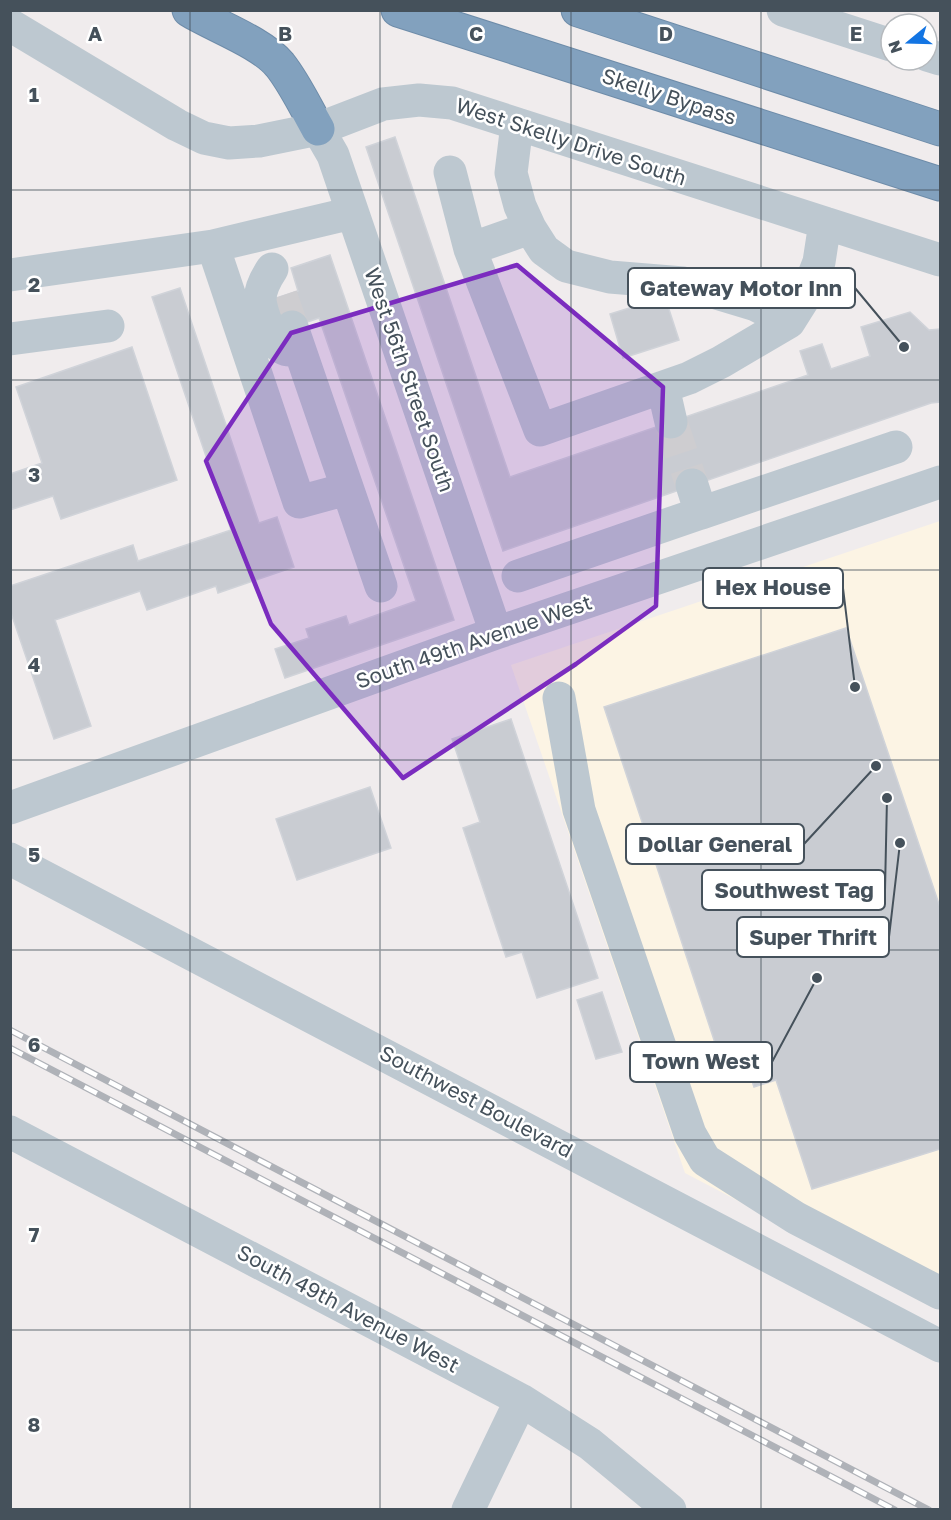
<svg xmlns="http://www.w3.org/2000/svg" width="951" height="1520" font-family="'Golos Text',sans-serif">
  <style>
    .commercial { fill: #fcf4e4 }
    .building { fill: #c9ccd2; stroke: #d0d3d9; stroke-width: 1.5 }
    .lines { fill: none; stroke-linecap: round; stroke-linejoin: round }
    .minor-tunnel { stroke: #cecdd0; stroke-width: 33; stroke-dasharray: 33 16; stroke-linecap: butt }
    .highway-casing { stroke: #6e8ca9; stroke-width: 35 }
    .minor { stroke: #bdc8d0; stroke-width: 33 }
    .highway { stroke: #82a1be; stroke-width: 33 }
    .rail-casing { stroke: #afb2b8; stroke-width: 7 }
    .rail { stroke: #fff; stroke-width: 4.5; stroke-dasharray: 14; stroke-linecap: butt }
    .marked { fill: #7b2cbf; fill-opacity: 0.2; stroke: #7b2cbf; stroke-width: 4.5; stroke-linejoin: round }
    .grid { fill: none; stroke: #45515b; stroke-width: 1.5; stroke-opacity: 0.55 }
    .labels { text-anchor: middle; stroke-width: 5; stroke-linejoin: round; paint-order: stroke }
    .street-label { font-size: 21px; fill: #45515b; stroke: #fff }
    .grid-label { font-size: 20px; text-anchor: middle; font-weight: bold; fill: #45515b; stroke: #fff; stroke-width: 5; stroke-linejoin: round; paint-order: stroke }
    .leader { fill: none; stroke: #45515b; stroke-width: 2 }
    .callout-dot { fill: #45515b; stroke: #fff; stroke-width: 2 }
    .callout { fill: #fff; stroke: #45515b; stroke-width: 2 }
    .callout-label { font-size: 22px; text-anchor: middle; font-weight: bold; fill: #45515b }
  </style>
  <rect width="100%" height="100%" fill="#f0eced"/>
  <path class="commercial" d="M940,521V1307L685,1173L511,665Z"/>
  <path class="building" d="M395,137L510,477L808,375L800,351L822,344L831,369L870,356L861,327L910,312L929,330L940,329V402L931,403L503,551L366,147Z
    M330,255L454,620L285,678L275,649L309,638L306,629L346,616L349,625L416,601L319,318L281,331L270,300L298,291L291,268Z
    M180,288L259,523L277,517L294,567L218,593L216,586L147,610L140,591L55,620L91,726L54,739L10,610V586L133,545L138,561L231,530L152,297Z
    M665,297L679,340L623,358L610,314Z
    M132,347L177,480L61,519L53,496L10,510V474L42,463L16,387Z
    M846,628L940,907V1149L812,1189L776,1080L754,1087L741,1048L719,1055L604,707Z
    M511,719L598,978L537,998L522,952L506,957L463,828L480,822L452,739Z
    M370,787L391,848L297,880L276,819Z
    M602,992L622,1052L596,1059L577,1000Z"/>
  <g class="lines">
    <path class="minor-tunnel" d="M281,296L292,327
      M671,422L692,485"/>
    <defs>
      <path id="highway" d="M189,10C215,26 261,42 280,65C295,84 306,108 318,129
        M398,10L940,184
        M578,10L940,129"/>
    </defs>
    <use href="#highway" class="highway-casing"/>
    <path class="minor" d="M783,10L891,45
      M10,25L177,125L204,138L229,143L259,141L318,129L383,104L419,100L452,103L940,260
      M927,55L940,59
      M517,124L511,173L520,206L530,228L544,250L566,266L610,277L683,283L756,305L789,322L806,295L819,262L825,223
      M318,129L333,155L496,633
      M450,172L470,249L540,430L689,378L721,362L789,322
      M213,246L299,502L347,489
      M470,249L530,228
      M272,269C266,278 260,289 260,300C261,311 272,342 281,347C286,351 293,350 299,350
      M10,275L213,246L352,213
      M292,327L381,586
      M10,339L108,326
      M663,387L671,422
      M701,513L896,447
      M518,576L701,513L692,485
      M559,698L579,810L690,1134L705,1160L796,1218L940,1293
      M10,808L496,633L940,482
      M10,859L940,1346
      M10,1132L521,1400L590,1444L670,1510
      M468,1510L521,1400"/>
    <use href="#highway" class="highway"/>
    <defs>
      <path id="rail" d="M10,1030L929,1510
        M10,1048L895,1510"/>
    </defs>
    <use href="#rail" class="rail-casing"/>
    <use href="#rail" class="rail"/>
  </g>
  <path class="marked" d="M517,265L663,387L656,606L576,664L403,778L271,624L206,461L291,333Z"/>
  <path class="grid" d="M190,10V1510M380,10V1510M571,10V1510M761,10V1510M10,190H940M10,380H940M10,570H940M10,760H940M10,950H940M10,1140H940M10,1330H940"/>
  <g class="labels">
    <g class="street-label">
      <text transform="translate(669 97) rotate(18)" y="7">Skelly Bypass</text>
      <text transform="translate(571 142) rotate(18)" y="7">West Skelly Drive South</text>
      <text transform="translate(409 380) rotate(71)" y="7">West 56th Street South</text>
      <text transform="translate(474 642) rotate(-19)" y="7">South 49th Avenue West</text>
      <text transform="translate(476 1102) rotate(28)" y="7">Southwest Boulevard</text>
      <text transform="translate(348 1309) rotate(28)" y="7">South 49th Avenue West</text>
    </g>
  </g>
  <g class="grid-label">
    <text x="95" y="41">A</text>
    <text x="285" y="41">B</text>
    <text x="476" y="41">C</text>
    <text x="666" y="41">D</text>
    <text x="856" y="41">E</text>
    <text x="34" y="102">1</text>
    <text x="34" y="292">2</text>
    <text x="34" y="482">3</text>
    <text x="34" y="672">4</text>
    <text x="34" y="862">5</text>
    <text x="34" y="1052">6</text>
    <text x="34" y="1242">7</text>
    <text x="34" y="1432">8</text>
  </g>
  <path class="leader" d="M904 347L855 288M855 687L843 588M876 766L804 844M887 798L885 890M900 843L889 937M817 978L772 1062"/>
  <g class="callout-dot">
    <circle cx="904" cy="347" r="6"/>
    <circle cx="855" cy="687" r="6"/>
    <circle cx="876" cy="766" r="6"/>
    <circle cx="887" cy="798" r="6"/>
    <circle cx="900" cy="843" r="6"/>
    <circle cx="817" cy="978" r="6"/>
  </g>
  <g class="callout">
    <rect x="628" y="268" width="227" height="40" rx="6"/>
    <rect x="703" y="568" width="140" height="40" rx="6"/>
    <rect x="626" y="824" width="178" height="40" rx="6"/>
    <rect x="702" y="870" width="183" height="40" rx="6"/>
    <rect x="737" y="917" width="152" height="40" rx="6"/>
    <rect x="630" y="1042" width="142" height="40" rx="6"/>
  </g>
  <g class="callout-label">
    <text x="741" y="296">Gateway Motor Inn</text>
    <text x="773" y="595">Hex House</text>
    <text x="715" y="852">Dollar General</text>
    <text x="794" y="898">Southwest Tag</text>
    <text x="813" y="945">Super Thrift</text>
    <text x="701" y="1069">Town West</text>
  </g>
  <rect width="951" height="1520" fill="none" stroke="#45515b" stroke-width="24"/>
  <g transform="translate(909 42) rotate(251)"><circle r="28" fill="#ffffff" stroke="#b5b9bd" stroke-width="1.5"/>
  <path d="M0-4.5L10 22L0 15L-10 22Z" fill="#1375e3"/>
  <text y="-9" font-size="16" font-weight="bold" text-anchor="middle" fill="#45515b">N</text>
  </g>
</svg>
